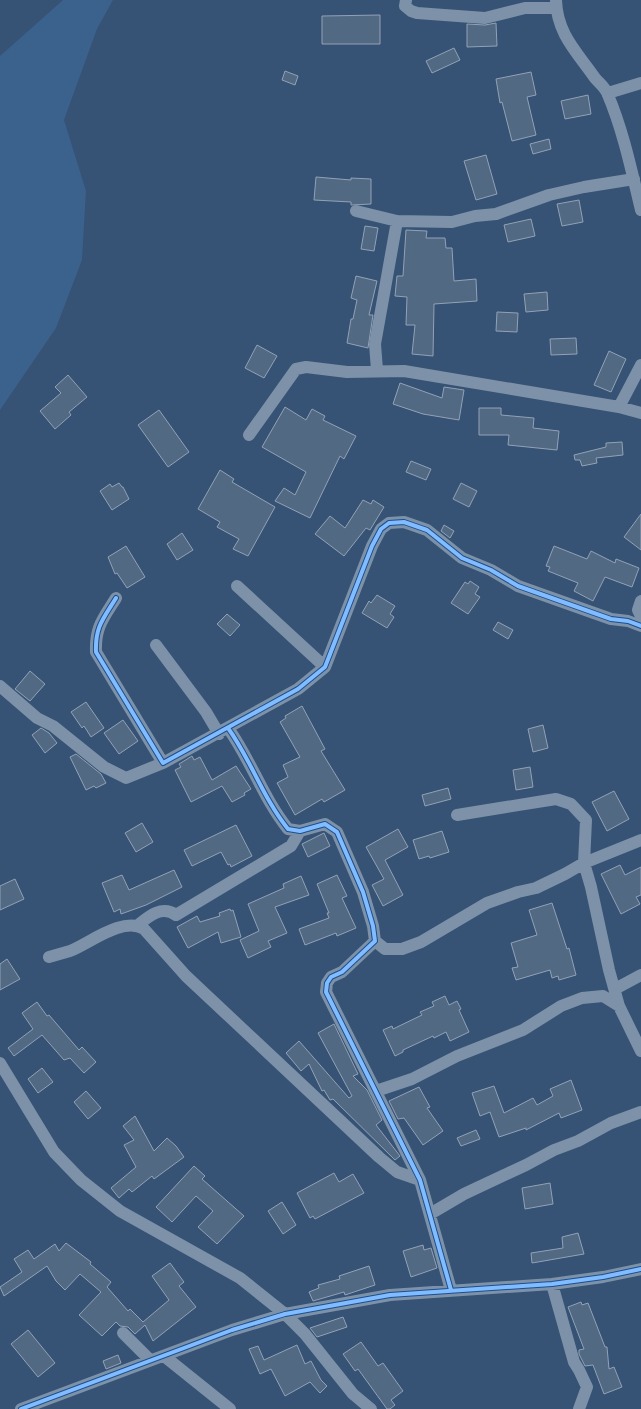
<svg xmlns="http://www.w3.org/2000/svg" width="641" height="1409" font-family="'Work Sans',sans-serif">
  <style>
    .water { fill: #3b618d }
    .building { fill: #526984; stroke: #92a2b6 }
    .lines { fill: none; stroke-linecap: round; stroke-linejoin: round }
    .minor { stroke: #7d92a8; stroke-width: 12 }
    .cycleway-casing { stroke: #1b4f8f; stroke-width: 6 }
    .cycleway { stroke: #80bcff; stroke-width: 4 }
  </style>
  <rect width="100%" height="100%" fill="#365274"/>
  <path class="water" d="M63,0H113L97,29L64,120L86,191L82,260L56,328L0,410V56Z"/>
  <path class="building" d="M380,15V44H322V16Z
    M496,23L497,46L467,47V24L485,25Z
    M454,48L460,60L432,73L426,61Z
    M285,71L298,76L295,85L282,80Z
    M531,72L536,95L527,97L536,135L512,141L502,102L500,103L496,79Z
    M588,95L591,114L565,119L561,101Z
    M549,139L551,149L533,154L530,144Z
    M486,155L497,194L476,200L464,161Z
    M316,177L351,180V178L371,179V204L351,205V202L314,200Z
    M579,200L583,222L562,226L557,204Z
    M531,219L535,236L508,242L504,225Z
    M365,226L378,228L374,251L361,249Z
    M406,230L427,231L426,238H445L446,248H452L454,281L476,279L477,301L434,304L433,356L412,354L415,325H406L407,297L395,296L397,276H403Z
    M356,276L377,281L369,315H373L368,348L347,343L351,319H353L357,300L351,298Z
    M547,292L548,310L526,312L524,294Z
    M497,312L518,313L517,332L496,331Z
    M576,338L577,354L551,355L550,339Z
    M257,345L277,356L264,378L245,368Z
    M609,351L626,359L611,392L594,385Z
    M68,375L87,397L69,412L71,415L55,429L40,411L61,393L55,387Z
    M400,383L442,398L444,387L464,390L459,420L423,414L393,404Z
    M285,407L306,420L312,409L325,416L323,420L356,436L344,459L340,456L310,518L275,501L284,488L295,495L306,472L262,447Z
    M479,408H501V415L534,418L533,428L559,431L557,450L508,445L509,435H479Z
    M159,410L189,452L168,467L138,425Z
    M622,442L623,455L596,458L597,463L582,466L580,460H575L574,455L606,447V443Z
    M411,461L431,469L426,480L406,472Z
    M220,470L234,479L232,482L275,507L248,556L233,549L239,539L217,527L220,522L198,509Z
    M119,483L122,487H123L129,499L112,510L100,491L110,484L112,487Z
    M461,483L477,491L469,507L453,499Z
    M363,500L371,504L373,500L384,507L370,530L366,528L344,556L315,534L330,516L345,528Z
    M641,514V550L624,537Z
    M444,525L454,531L450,538L441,531Z
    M182,533L193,550L177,560L167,544Z
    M126,546L145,577L127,588L117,573L115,574L108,557Z
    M554,546L587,559L591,551L615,563L616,559L639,568L632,587L605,577L593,601L574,591L578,583L548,571L550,567L546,566Z
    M470,581L479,587L475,594L480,597L468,614L451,603L465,582L468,584Z
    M377,595L395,606L390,614L394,617L387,628L362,613L369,601L371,603Z
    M227,614L240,625L230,636L217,624Z
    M498,622L513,630L508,639L493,630Z
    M30,671L45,684L30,701L15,689Z
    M86,702L104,728L91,737L84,726L82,728L71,712Z
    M302,706L325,749L321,751L345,790L324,802L322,799L295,815L277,783L288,777L283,765L300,757L280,722L286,718L285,716Z
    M123,720L138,741L119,754L104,733Z
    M543,725L548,748L533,752L528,729Z
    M41,728L49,733L57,743L45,753L32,735Z
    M76,754L101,774L106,783L96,788L94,786L86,790L70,757Z
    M192,756L194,760L200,757L212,780L236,766L251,789L244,793L245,795L232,802L222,786L191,802L175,770L181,767L179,764Z
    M530,767L533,787L516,790L513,770Z
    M448,788L451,799L425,806L422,795Z
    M614,791L629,819L607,831L592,802Z
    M142,823L153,842L136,852L125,833Z
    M236,825L252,856L231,867L230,864L228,865L221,852L192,866L184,850Z
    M398,829L408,847L385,860L403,895L383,906L372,885L384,879L366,847Z
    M442,831L449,852L430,858L429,856L419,859L413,840Z
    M324,833L330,846L308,857L302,844Z
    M620,865L625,875L641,867V895L636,897L640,904L621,914L601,874Z
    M174,870L182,887L146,905L121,914L120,909L114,912L102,883L122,875L129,890Z
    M337,875L347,896L342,898L356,928L337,936L336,933L305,945L299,929L329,918L327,913H329L317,884Z
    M301,876L309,895L275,907L287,933L268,941L271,947L248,958L240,940L259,931L248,904L284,888L283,884Z
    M15,879L24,899L0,910V886Z
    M552,903L567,949L569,948L576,975L559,980L558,976L552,978L550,970L516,980L512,968L518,967L511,943L537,935L529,910Z
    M230,909L231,911L233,910L241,937L221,943L218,932L188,948L177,927L197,916L200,922L220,916L219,913Z
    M7,959L20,979L0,990V964Z
    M445,996L449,1005L457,1001L461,1009L459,1010L469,1032L450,1041L446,1032L434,1038L433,1036L403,1050V1052L395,1056L383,1030L392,1026L393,1029L422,1015L420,1012L434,1006L432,1002Z
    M37,1002L47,1016L49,1015L79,1050L82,1047L96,1062L84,1073L70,1058L64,1060L42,1035L14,1056L8,1048L33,1029L22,1013Z
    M334,1024L358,1074L353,1076L367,1090L382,1120L376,1125L400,1156L395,1160L333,1099L330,1100L324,1090L322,1091L309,1064L301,1071L286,1053L299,1041L349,1098L352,1096L318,1033Z
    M42,1068L53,1082L38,1093L28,1079Z
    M571,1080L582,1110L561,1118L559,1113L526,1130V1128L499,1137L490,1112L480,1116L472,1093L494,1086L504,1113L533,1098L537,1105L553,1096L550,1089Z
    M419,1087L430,1107L427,1108L443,1131L423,1145L404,1118L398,1119L389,1101Z
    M86,1091L101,1108L88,1119L74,1102Z
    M135,1116L154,1151L167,1138L176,1146L184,1157L154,1179L152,1176L132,1192L129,1189L119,1198L111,1188L136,1167L124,1145L134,1140L123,1126Z
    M476,1130L480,1139L461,1146L457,1138Z
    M194,1166L205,1176L202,1179L244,1216L217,1244L198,1227L213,1211L196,1196L172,1222L156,1207Z
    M334,1173L339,1182L353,1174L364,1193L315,1219L313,1216L310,1218L297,1193Z
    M550,1183L553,1204L525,1209L522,1188Z
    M282,1202L296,1225L283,1234L268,1211Z
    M578,1233L584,1254L532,1263L531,1253L563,1248L562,1237Z
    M66,1243L91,1262L90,1264L111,1282L107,1287L128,1311L130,1309L143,1322L169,1300L152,1276L170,1263L184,1282L179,1286L196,1307L153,1341L145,1325L135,1334L128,1327L120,1326L116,1322L102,1336L79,1315L101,1292L80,1274L65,1290L56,1281L47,1266L4,1296L0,1287L22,1272L14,1259L28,1250L34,1259L55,1244L59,1251Z
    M423,1245L424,1250L431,1248L437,1268L411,1277L403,1251Z
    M369,1266L375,1285L345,1295L344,1292L313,1301L309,1292L319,1288L318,1285L340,1279L339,1276Z
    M581,1302L582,1305L588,1303L605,1347H607L609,1369L614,1367L622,1387L604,1394L593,1365L585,1366L579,1354V1350L584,1349L568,1307Z
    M343,1317L347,1327L317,1337L310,1328Z
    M28,1330L55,1363L38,1377L11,1344Z
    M361,1342L378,1366L383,1363L403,1391L391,1400L395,1405L390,1409H387L358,1369L355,1371L343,1354Z
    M297,1345L305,1364L311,1361L321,1380L327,1386L320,1393L310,1382L285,1396L271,1369L260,1374L249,1349L258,1346L264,1360Z
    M118,1355L121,1363L106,1369L103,1361Z"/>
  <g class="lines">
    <path class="minor" d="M406,0L405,6L411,11L417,13L485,18L525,8H556
      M556,0C557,34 577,52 595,78C599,83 606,88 608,95C623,130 632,173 641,210
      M608,93L641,83
      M356,211L397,221L452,222L475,216L496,214L549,195L584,187L634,179
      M377,370L375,344L397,221
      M619,407L641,365
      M249,435L296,369L306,367L347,372L404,371L619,407L641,413
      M237,586L325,667
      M116,598C103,619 95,627 96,652L163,763L298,689L325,667L372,546L381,529L389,523L404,522L427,530L462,558L491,570L518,586L594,613L611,619L628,621L641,626
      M641,601L638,610L641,616
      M156,645L206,712L219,734
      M0,686L37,718L53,726L104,767L126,778L163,763
      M228,728C251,760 263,798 288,829L300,831L325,824L337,832L363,892L373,926L375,941L342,972L331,977L327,983L326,992L420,1180L451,1290
      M457,815L556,799L571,804L586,820L584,863L591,887L609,970L619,1006L641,1051
      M138,925C149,916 162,905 176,915L291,846L300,831
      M375,941L385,949H402L421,942L487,903L518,892L536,888L565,874L584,863L641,840
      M49,957C56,955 63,953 70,951C90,943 123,916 144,929L186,976L379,1157L397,1172L420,1180
      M615,989L641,975
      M0,1063L54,1152L81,1180L120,1211L240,1278L285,1314L305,1334L353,1394L371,1409
      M376,1091L412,1079L457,1056L523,1030L561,1006L582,998L603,996L619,1006
      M430,1214L464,1194L526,1165L554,1150L578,1141L611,1123L641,1112
      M552,1284L574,1362L579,1370L587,1387L579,1409
      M123,1333L150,1360
      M164,1356L230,1409
      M21,1409L232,1330L285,1314L390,1295L552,1284L603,1277L641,1269"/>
    <defs>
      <path id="cycleway" d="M116,598C103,619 95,627 96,652L163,763L298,689L325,667L372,546L381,529L389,523L404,522L427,530L462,558L491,570L518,586L594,613L611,619L628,621L641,626
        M228,728C251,760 263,798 288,829L300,831L325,824L337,832L363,892L373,926L375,941L342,972L331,977L327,983L326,992L420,1180L451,1290
        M21,1409L232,1330L285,1314L390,1295L552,1284L603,1277L641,1269"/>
    </defs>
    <use href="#cycleway" class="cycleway-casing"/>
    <use href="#cycleway" class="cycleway"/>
  </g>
</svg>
